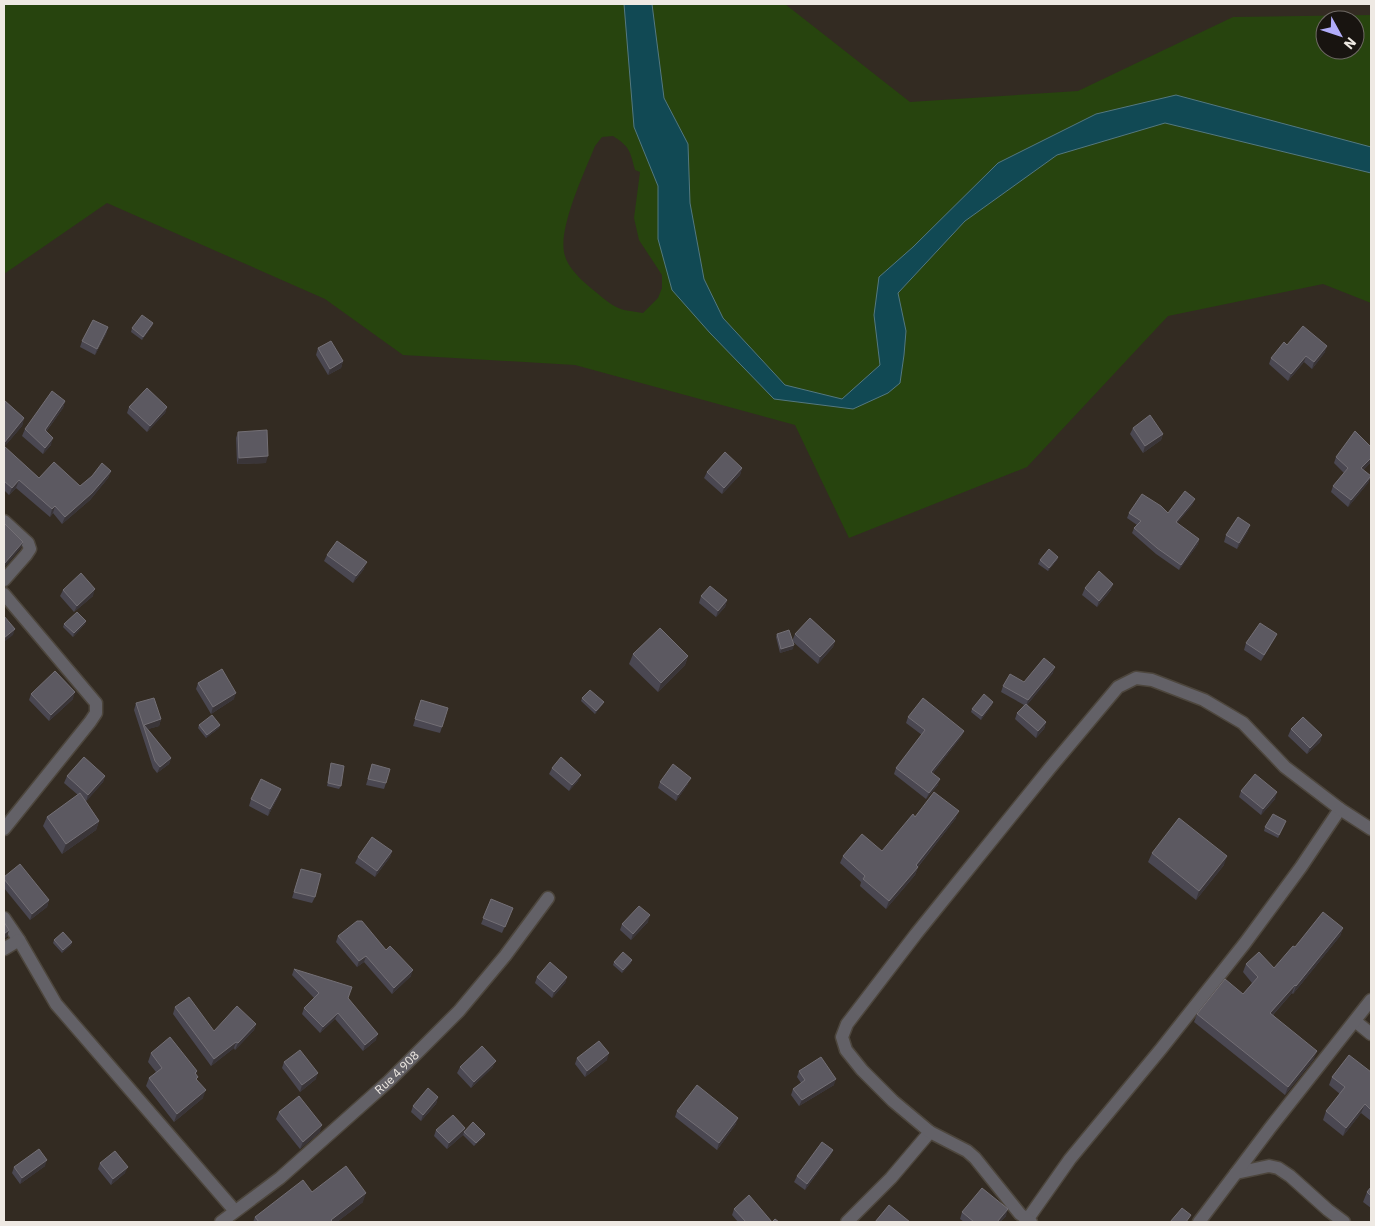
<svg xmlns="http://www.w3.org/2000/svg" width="1375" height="1226" font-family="'IBM Plex Sans',sans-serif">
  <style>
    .green { fill: #27440e; fill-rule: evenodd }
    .water { fill: #114954; stroke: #53797f }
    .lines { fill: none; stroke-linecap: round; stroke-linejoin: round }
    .street-casing { stroke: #4d463d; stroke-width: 15 }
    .street { stroke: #636167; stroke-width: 12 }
    .wall { fill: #4a4751 }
    .shaded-wall { fill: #3a3538 }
    .building { fill: #5c5961; stroke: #736f75 }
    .labels { text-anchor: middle; stroke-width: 4.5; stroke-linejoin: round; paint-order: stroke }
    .street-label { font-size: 12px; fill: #eee9e3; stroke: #181410 }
  </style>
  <rect width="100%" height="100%" fill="#332b22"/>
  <path class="green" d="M4,4H624L634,127L658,186V239L710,333L774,399L853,409L888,393L900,383L904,355L906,331L898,293L965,221L1057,155L1165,123L1371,173V303L1323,284L1168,316L1027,467L849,538L795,425L575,365L403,355L325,299L107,203L4,274ZM613,136C630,147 630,151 635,170L640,172L634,218L639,240L662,275V288L658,298L643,313C636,312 630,311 624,310C612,307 601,296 592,289C581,280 566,266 564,252C559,226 585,171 595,146L602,137Z
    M652,4H785L910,102L1078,91L1233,17L1371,15V147L1176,95L1096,114L998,163L913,247L879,277L874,315L880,365L842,399L785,385L723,318L704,279L690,203L688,144L664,98ZM1325,20H1355V50H1325Z"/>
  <path class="water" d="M624,4H652L664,98L688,144L690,203L704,279L723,318L785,385L842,399L880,365L874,315L879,277L913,247L998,163L1096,114L1176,95L1371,147V173L1165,123L1057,155L965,221L898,293L906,331L904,355L900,383L888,393L853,409L774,399L710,333L672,290L658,239V186L634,127Z"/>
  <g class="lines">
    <defs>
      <g id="street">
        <path d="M4,521L28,543L30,549L26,555L4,580"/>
        <path d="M4,594L96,703V713L90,722L4,829"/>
        <path d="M4,918L19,940L56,1004L235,1211"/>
        <path d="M4,949L19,940"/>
        <path d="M1355,1021L1371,1034"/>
        <path d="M1236,1173L1269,1166L1278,1168L1290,1176L1328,1210L1344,1222"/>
        <path d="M1027,1220L1070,1159L1161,1049L1245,943L1301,867L1340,809"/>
        <path id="s1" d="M221,1222L280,1178L389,1081L459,1011L505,956L548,898"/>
        <path d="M847,1222L891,1178L930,1132"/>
        <path d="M1031,1222L1020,1214L975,1158L967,1151L930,1132L893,1101L862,1070L846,1050L842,1037L847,1024L916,934L1050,768L1118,687L1136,678L1152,680L1204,700L1243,723L1285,767L1340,809L1371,829"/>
        <path d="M1199,1222L1270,1128L1371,1000"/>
      </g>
    </defs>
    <use href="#street" class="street-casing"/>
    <use href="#street" class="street"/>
  </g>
  <path class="wall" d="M153,323L152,326L142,340L131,332L132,328Z
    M108,327L106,334L95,355L80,347L82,341Z
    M1287,345L1325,352L1312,369L1304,362L1288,381L1269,364L1271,358Z
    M318,348L343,361L341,368L328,375L316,355Z
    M4,400L24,418L22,426L4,447L39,478L80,486L111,471L108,478L90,500L62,524L53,513L50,517L16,488L9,495L4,490Z
    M65,401L63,408L46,432L51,445L43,454L22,436L25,429Z
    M129,407H167L165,413L147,432L127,413Z
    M1133,428L1163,434L1161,440L1143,453L1130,434Z
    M238,432L266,463L237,464L236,438Z
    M1336,457L1371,462L1363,470L1371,476L1368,483L1348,507L1331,492L1333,486L1344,473L1334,463Z
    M742,468L740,475L722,494L704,478L707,472Z
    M1193,504L1177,523L1199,539L1198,544L1179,570L1156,554L1132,533L1134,528L1137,525L1127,518L1129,513H1168Z
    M1248,531L1237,549L1224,542L1226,535Z
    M327,555L364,569L353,583L324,561Z
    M1058,557L1057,560L1048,571L1038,564L1040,560Z
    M1085,588L1111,590L1097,607L1082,595Z
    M63,590L93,596L74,612L60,596Z
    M701,596L727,600L725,607L716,617L699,603Z
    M86,621L85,624L73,637L63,627L64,624Z
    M777,634L792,641L795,634L835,641L833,647L818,664L792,641L793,649L780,653L776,637Z
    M1277,634L1274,640L1261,661L1244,650L1246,643Z
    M633,654L688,656L685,665L658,692L629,664Z
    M1053,673L1027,705L1046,722L1044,729L1036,738L1015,719L1017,713L1024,705L1001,692L1003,686L1024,682Z
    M198,683L234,699L211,714L196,689Z
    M31,694L73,699L49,721L29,700Z
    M582,698L604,702L602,705L595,714L581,701Z
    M421,700L442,727L440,733L413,726Z
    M136,703L161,719L159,726L148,729L171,758L169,764L157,773L153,768L134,710Z
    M992,705L981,720L971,712L972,709Z
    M908,717L964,731L961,737L933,773L938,785L926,799L894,774L896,768L922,735L906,723Z
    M199,725H220L219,728L206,738L198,728Z
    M1291,729L1322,735L1320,742L1307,754L1288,736Z
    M331,763L341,786L339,789L327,786Z
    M372,764L386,783L384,789L366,785Z
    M552,768L578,781L569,791L549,774Z
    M67,776H105L103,782L86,801L99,821L96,830L62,854L43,826L47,817L78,795L64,783Z
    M660,782L688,784L676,801L658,788Z
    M1241,791L1275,799L1261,815L1239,797Z
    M279,795L268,816L249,806L251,799Z
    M915,817L956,818L918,867L915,875L886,909L860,886L861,882L840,863L843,856L882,851Z
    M1285,824L1278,838L1264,831L1265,827Z
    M392,851L390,857L375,877L355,863L358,857Z
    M1152,853L1224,865L1196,900L1148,862Z
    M301,869L315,897L312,903L292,898Z
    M4,877L49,900L47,907L30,920L4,888Z
    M491,899L513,908L502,933L481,924Z
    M648,922L631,940L620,930L622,924Z
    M1343,928L1340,936L1293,994L1292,993L1273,1015L1314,1059L1285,1095L1194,1022L1197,1014L1243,994L1252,983L1243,972L1246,964L1274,968L1295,947Z
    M338,936L386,950L411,976L392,994L364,962L357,967L336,942Z
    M54,940L72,942L71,945L62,953L53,943Z
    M614,962L631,963L622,973L613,965Z
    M294,969L348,998L376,1040L363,1051L335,1019L320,1033L302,1014L304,1008L314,998L292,975Z
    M537,977H567L565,983L552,998L535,983Z
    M175,1007L214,1031L256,1024L254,1030L235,1050L234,1048L211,1066L173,1014Z
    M151,1053L197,1071L196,1074L197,1080L203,1098L174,1122L146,1086L149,1078L156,1072L148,1062Z
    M577,1058L607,1060L585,1077L575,1064Z
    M284,1062L316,1079L300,1092L282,1068Z
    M460,1067H493L471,1088L457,1073Z
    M799,1071L834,1085L799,1106L791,1095L793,1089L801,1083L797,1077Z
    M1371,1072V1121L1361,1113L1343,1136L1323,1120L1326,1111L1340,1094L1329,1085L1332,1077Z
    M438,1097L436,1104L421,1121L411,1112L413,1106Z
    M677,1111L736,1124L717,1150L675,1117Z
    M279,1112L320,1132L300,1149L276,1119Z
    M465,1128L463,1135L447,1149L434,1136L436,1130Z
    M464,1132L485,1134L484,1137L474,1146L463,1135Z
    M833,1150L830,1156L805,1190L794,1182L797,1176Z
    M100,1163L125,1173L111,1185L98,1169Z
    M45,1166L20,1184L12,1173L14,1167Z
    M1371,1187V1208L1363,1202L1367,1192Z
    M312,1192L363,1202L337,1222H253L255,1217Z
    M734,1209L772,1222H779H738L732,1215Z
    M962,1212L1006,1216L1000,1222H964L960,1219Z"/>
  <path class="shaded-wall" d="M153,323L152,326L142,340L143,337Z
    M108,327L106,334L95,355L97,349Z
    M1327,346L1325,352L1312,369L1314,362Z
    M1306,356L1304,362L1288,381L1291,374Z
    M343,361L341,368L328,375L330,369Z
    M65,401L63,408L42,437L45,430Z
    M167,407L165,413L147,432L150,426Z
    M24,418L22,426L4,447V443Z
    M1163,434L1161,440L1143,453L1145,446Z
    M53,438L51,445L43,454L45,448Z
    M268,456L266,463L237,464L239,458Z
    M1371,458V462L1359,475L1361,468Z
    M742,468L740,475L722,494L724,488Z
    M111,471L108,478L90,500L62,524L65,517Z
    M1371,476L1368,483L1348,507L1351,500Z
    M19,480L16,488L9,495L12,488Z
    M1195,499L1193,504L1174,527L1176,522Z
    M55,506L53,513L50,517L52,509Z
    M1250,525L1248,531L1237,549L1239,543Z
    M1199,539L1198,544L1179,570L1181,565Z
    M23,542L21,548L4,568V564Z
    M1058,557L1057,560L1048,571L1049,568Z
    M367,562L364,569L353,583L356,576Z
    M1113,584L1111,590L1097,607L1099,601Z
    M95,589L93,596L74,612L77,606Z
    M727,600L725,607L716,617L718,611Z
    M86,621L85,624L73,637L74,633Z
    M15,629L13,635L4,642V638Z
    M835,641L833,647L818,664L820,657Z
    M794,645L793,649L780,653L781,649Z
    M688,656L685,665L658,692L661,683Z
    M1055,667L1053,673L1026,706L1028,700Z
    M75,692L73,699L49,721L51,715Z
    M236,693L234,699L211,714L213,707Z
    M604,702L602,705L595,714L596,711Z
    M993,702L992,705L981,720L982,716Z
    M161,719L159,726L145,730L144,725Z
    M1046,722L1044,729L1036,738L1038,731Z
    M220,725L219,728L206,738L207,735Z
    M964,731L961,737L929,778L931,772Z
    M1322,735L1320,742L1307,754L1310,748Z
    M171,758L169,764L157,773L160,767Z
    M581,775L578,781L569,791L572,785Z
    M105,776L103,782L86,802L88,795Z
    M691,778L688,784L676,801L678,795Z
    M940,779L938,785L926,799L929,793Z
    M281,789L279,795L268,816L270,809Z
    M1277,792L1275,799L1261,815L1263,809Z
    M959,811L956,818L915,870L918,867L915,875L886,909L889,901Z
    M99,821L96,830L62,854L66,844Z
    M392,851L390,857L375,877L377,871Z
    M1227,856L1224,865L1196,900L1199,891Z
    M49,900L47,907L30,920L32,914Z
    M650,915L648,922L631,940L633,934Z
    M1343,928L1340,936L1293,994L1296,986Z
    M9,930L7,937L4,939V934Z
    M72,942L71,945L62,953L63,950Z
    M366,956L364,962L357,967L359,961Z
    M632,960L631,963L622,973L623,970Z
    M413,970L411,976L392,994L394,988Z
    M567,977L565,983L552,998L554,992Z
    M1295,985L1292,993L1267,1021L1270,1013Z
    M338,1013L335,1019L320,1033L323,1027Z
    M256,1024L254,1030L235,1050L238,1043Z
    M378,1034L376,1040L363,1051L365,1045Z
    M236,1042L234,1048L211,1066L214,1059Z
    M1317,1051L1314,1059L1285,1095L1288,1087Z
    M609,1053L607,1060L585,1077L587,1071Z
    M496,1061L493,1067L471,1088L474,1082Z
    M318,1073L316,1079L300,1092L302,1085Z
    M836,1079L834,1085L799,1106L802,1100Z
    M206,1090L203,1098L174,1122L177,1114Z
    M438,1097L436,1104L421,1121L423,1115Z
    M1365,1104L1361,1113L1343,1136L1346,1128Z
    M738,1118L736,1124L717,1150L719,1143Z
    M322,1125L320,1132L300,1149L303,1142Z
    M465,1128L463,1135L447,1149L449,1143Z
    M485,1134L484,1137L474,1146L476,1143Z
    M833,1150L830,1156L805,1190L807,1184Z
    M47,1160L45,1166L20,1184L22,1178Z
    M128,1167L125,1173L111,1185L113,1179Z
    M366,1193L363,1202L337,1222H330L331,1220Z
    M1008,1209L1006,1216L1000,1222H997Z"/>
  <path class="building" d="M142,315L153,323L143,337L132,328Z
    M93,320L108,327L97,349L82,341Z
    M1303,326L1327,346L1314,362L1306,356L1291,374L1271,358L1284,342L1287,345Z
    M331,341L343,361L330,369L318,348Z
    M147,388L167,407L150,426L129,407Z
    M52,391L65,401L45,430L53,438L45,448L25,429Z
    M4,400L24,418L4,443Z
    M1150,415L1163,434L1145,446L1133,428Z
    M267,430L268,456L239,458L238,432Z
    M1355,431L1371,447V458L1361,468L1371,476L1351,500L1333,486L1348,468L1336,457Z
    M4,446L39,478L54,462L80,486L92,476L102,463L111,471L92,493L65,517L55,506L52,509L19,480L12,488L4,481Z
    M725,452L742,468L724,488L707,472Z
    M1185,491L1195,499L1176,522L1199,539L1181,565L1157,548L1134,528L1141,521L1129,513L1142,494L1161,506L1168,513Z
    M1238,517L1250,525L1239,543L1226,535Z
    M4,523L23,542L4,564Z
    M337,541L367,562L356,576L327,555Z
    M1049,549L1058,557L1049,568L1040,560Z
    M1099,571L1113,584L1099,601L1085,588Z
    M81,573L95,589L77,606L63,590Z
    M710,586L727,600L718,611L701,596Z
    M77,612L86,621L74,633L64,624Z
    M4,616L15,629L4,638Z
    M810,618L835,641L820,657L795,634Z
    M1260,623L1277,634L1264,655L1246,643Z
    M660,628L688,656L661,683L633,654Z
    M789,630L794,645L781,649L777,634Z
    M1044,658L1055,667L1028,700L1003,686L1010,674L1024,682Z
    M222,669L236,693L213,707L198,683Z
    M55,671L75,692L51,715L31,694Z
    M590,690L604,702L596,711L582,698Z
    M984,694L993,702L982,716L972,709Z
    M154,698L161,719L144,725L171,758L160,767L155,761L136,703Z
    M923,698L964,731L931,772L940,779L929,793L896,768L925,730L908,717Z
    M421,700L448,708L442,727L415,719Z
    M1026,704L1046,722L1038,731L1017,713Z
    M212,715L220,725L207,735L199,725Z
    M1303,717L1322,735L1310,748L1291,729Z
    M84,757L105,776L88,795L67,776Z
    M561,757L581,775L572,785L552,768Z
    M331,763L344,766L341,786L328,783Z
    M372,764L390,769L386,783L368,779Z
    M673,764L691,778L678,795L660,782Z
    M1255,774L1277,792L1263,809L1241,791Z
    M261,779L281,789L270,809L251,799Z
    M934,792L959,811L916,865L918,867L889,901L863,879L865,876L843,856L862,834L882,851L913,814L915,817Z
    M80,793L99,821L66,844L47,817Z
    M1273,814L1286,821L1279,835L1265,827Z
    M1179,818L1227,856L1199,891L1152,853Z
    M372,837L392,851L377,871L358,857Z
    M20,864L49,900L32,914L4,879V877Z
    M301,869L321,874L315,897L294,892Z
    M491,899L513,908L505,927L483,918Z
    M639,906L650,915L633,934L622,924Z
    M1323,912L1343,928L1296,986L1295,985L1270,1013L1317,1051L1288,1087L1197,1014L1225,979L1243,994L1258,977L1246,964L1259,952L1274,968L1293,946L1295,947Z
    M357,921H362L386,950L390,946L413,970L394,988L366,956L359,961L338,936Z
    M4,922L9,930L4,934Z
    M63,932L72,942L63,950L54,940Z
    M623,952L632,960L623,970L614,962Z
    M550,962L567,977L554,992L537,977Z
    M294,969L352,987L348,998L378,1034L365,1045L338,1013L323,1027L304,1008L319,993Z
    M189,997L214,1031L237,1006L256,1024L238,1043L236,1042L214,1059L175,1007Z
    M170,1037L197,1071L195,1073L198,1077L196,1079L206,1090L177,1114L149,1078L162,1068L151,1053Z
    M599,1041L609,1053L587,1071L577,1058Z
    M482,1046L496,1061L474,1082L460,1067Z
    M300,1050L318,1073L302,1085L284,1062Z
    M1349,1055L1371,1072V1110L1365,1104L1346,1128L1326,1111L1345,1087L1332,1077Z
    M821,1057L836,1079L802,1100L793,1089L805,1080L799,1071Z
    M697,1085L738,1118L719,1143L677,1111Z
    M428,1088L438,1097L423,1115L413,1106Z
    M299,1096L322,1125L303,1142L279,1112Z
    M453,1115L465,1128L449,1143L436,1130Z
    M473,1122L485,1134L476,1143L464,1132Z
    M822,1142L833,1150L807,1184L797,1176Z
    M39,1149L47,1160L22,1178L14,1167Z
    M115,1151L128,1167L113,1179L100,1163Z
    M346,1166L366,1193L331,1220L332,1221L330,1222H259L255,1217L303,1180L312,1192Z
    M1371,1187V1196L1367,1192Z
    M982,1188L1008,1209L997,1222H974L962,1212Z
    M749,1195L772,1222L775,1219L779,1222H746L734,1209Z
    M889,1205L910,1222H875Z
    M1182,1208L1191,1215L1186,1222H1170Z"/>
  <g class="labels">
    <g class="street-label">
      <text dy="4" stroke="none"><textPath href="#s1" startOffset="231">Rue 4.908</textPath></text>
    </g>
  </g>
  <rect width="1375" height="1226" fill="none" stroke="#eee9e3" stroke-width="10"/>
  <g transform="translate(1340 35) rotate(130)"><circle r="24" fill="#181410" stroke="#6e6964"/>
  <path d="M0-4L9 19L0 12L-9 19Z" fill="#b1adfa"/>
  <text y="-8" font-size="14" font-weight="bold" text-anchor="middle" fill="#eee9e3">N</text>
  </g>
</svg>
